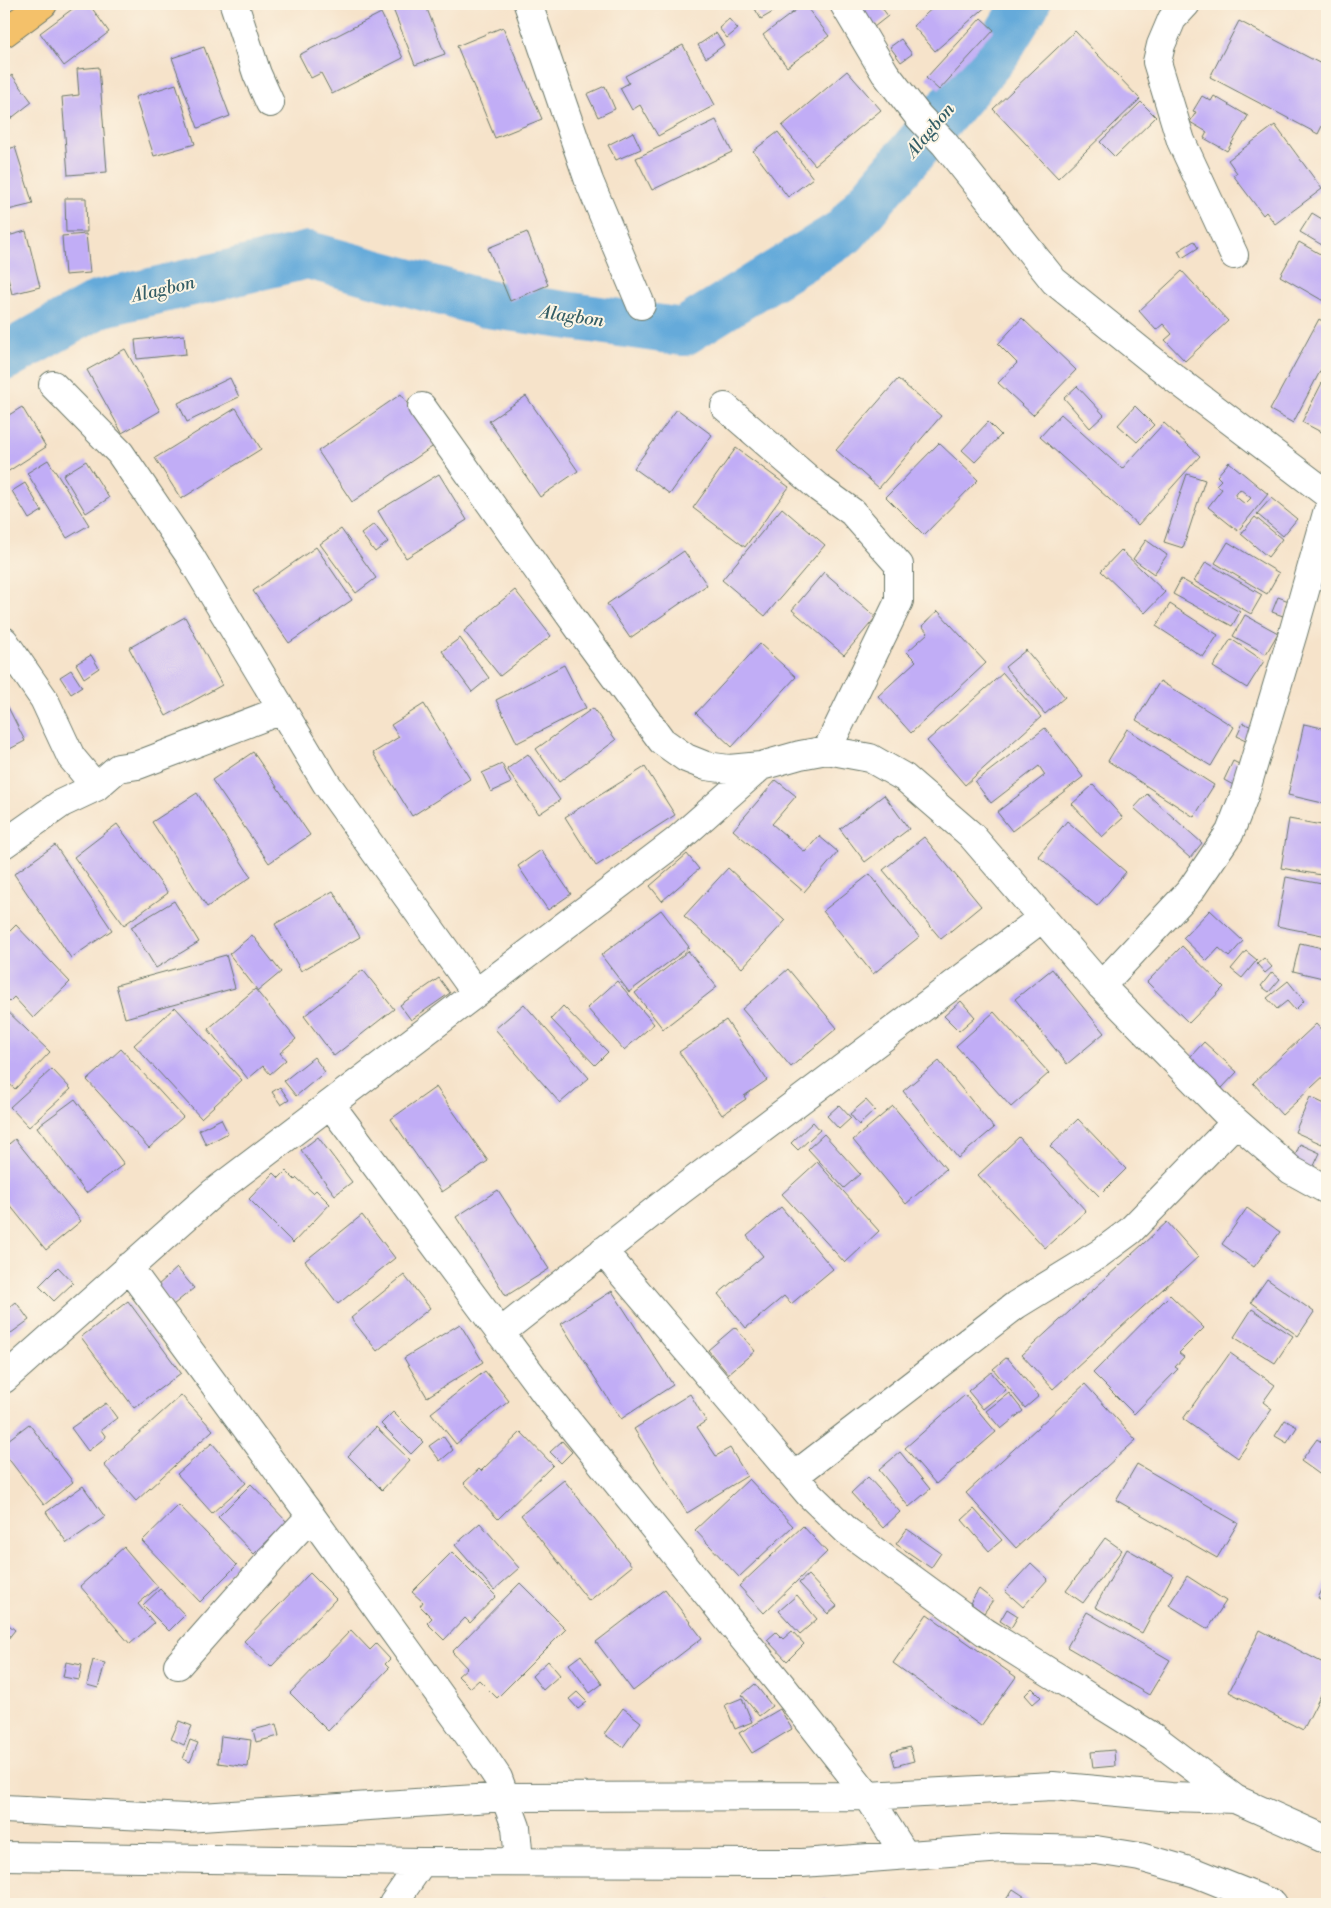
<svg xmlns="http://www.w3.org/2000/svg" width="1331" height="1908" font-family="'Libre Bodoni',serif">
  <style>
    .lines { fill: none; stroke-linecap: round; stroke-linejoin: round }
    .river { stroke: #65aada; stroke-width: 48 }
    .building { fill: #c1adf6; fill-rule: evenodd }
    .minor-casing { stroke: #6a7768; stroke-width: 30 }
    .major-casing { stroke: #6a7768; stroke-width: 30 }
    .minor { stroke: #fff; stroke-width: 28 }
    .major { stroke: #f4c16b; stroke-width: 28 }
    .labels { text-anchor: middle; stroke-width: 4; stroke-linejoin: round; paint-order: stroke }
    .water-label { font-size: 18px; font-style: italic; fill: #345e66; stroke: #fcf5e5 }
  </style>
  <rect width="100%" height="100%" fill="#fcf5e5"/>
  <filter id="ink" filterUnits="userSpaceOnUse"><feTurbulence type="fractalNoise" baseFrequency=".02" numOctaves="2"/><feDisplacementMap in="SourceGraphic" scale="10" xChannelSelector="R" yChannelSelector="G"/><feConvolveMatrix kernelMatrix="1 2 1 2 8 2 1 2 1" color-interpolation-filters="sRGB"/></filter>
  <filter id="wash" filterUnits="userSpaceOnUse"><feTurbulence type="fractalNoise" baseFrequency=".0096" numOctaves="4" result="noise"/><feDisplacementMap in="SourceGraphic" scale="20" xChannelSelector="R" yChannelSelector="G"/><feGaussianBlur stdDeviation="1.12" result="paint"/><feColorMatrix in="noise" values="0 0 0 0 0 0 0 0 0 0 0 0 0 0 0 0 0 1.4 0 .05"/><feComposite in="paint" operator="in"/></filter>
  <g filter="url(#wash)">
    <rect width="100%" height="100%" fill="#f6e3ca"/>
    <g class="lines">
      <path class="river" d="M4,357L99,304L308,255L487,304L683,332L844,232L996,53L1026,4"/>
    </g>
    <g id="blocks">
      <path class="building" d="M79,4H89L109,32L64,66L40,33Z
        M391,4H425L445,54L415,65Z
        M752,4H787L761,19Z
        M804,4L829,36L787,67L763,35Z
        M856,4H879L888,16L874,27Z
        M937,4H989L935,51L913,26Z
        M381,13L403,58L332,94L321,73L311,78L299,55Z
        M981,18L994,30L939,90L926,78Z
        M729,19L738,29L727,38L719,28Z
        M1239,21L1327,67V116L1318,134L1210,77Z
        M503,27L542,119L495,138L457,46Z
        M1075,31L1140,99L1058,178L993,109Z
        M716,33L724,45L706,58L698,45Z
        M901,39L912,54L901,62L890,47Z
        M683,45L715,105L658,136L640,105L632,110L620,88L629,83L625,76Z
        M204,47L230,116L198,128L172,58Z
        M99,67L107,172L68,175L62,97L79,95L77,69Z
        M847,71L881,110L815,165L782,126Z
        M12,75L32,102L4,124V81Z
        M176,84L195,144L154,156L135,97Z
        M605,86L615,109L598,117L587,94Z
        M1202,96L1211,101L1214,96L1248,116L1227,151L1204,138L1207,132L1190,122L1196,112L1193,111Z
        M1141,102L1156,117L1115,157L1100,142Z
        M716,120L732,152L652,190L636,158Z
        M1275,125L1322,189L1275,224L1266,212L1263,215L1233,175L1237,173L1228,160Z
        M633,132L641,149L616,160L608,145Z
        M778,132L813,178L788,197L753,151Z
        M15,147L33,204L4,211V150Z
        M65,198H86L87,232H66Z
        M1312,213L1327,222V248L1300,232Z
        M26,231L40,287L12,294L4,262V237Z
        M527,232L548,285L510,301L488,248Z
        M86,234L90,273L65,275L62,236Z
        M1194,241L1198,248L1182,258L1178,251Z
        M1299,242L1327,258V303L1280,276Z
        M1182,271L1228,321L1185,361L1165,340L1172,334L1163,324L1156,330L1139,311Z
        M1022,318L1076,370L1033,415L998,383L1017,363L998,344Z
        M1319,319L1327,324V358L1293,423L1270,410Z
        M184,335L186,354L137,359L135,340Z
        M125,349L160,411L122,433L87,370Z
        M1327,373V420L1321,432L1302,422Z
        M230,378L239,397L187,422L178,403Z
        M898,379L941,416L879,488L836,450Z
        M1077,386L1104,415L1090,428L1064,398Z
        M401,394L435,445L352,502L318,451Z
        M526,396L578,471L540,497L489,421Z
        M1135,406L1154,425L1137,442L1118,425Z
        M22,407L46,447L4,474V418Z
        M236,408L261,449L181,499L155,458Z
        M677,409L712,435L670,494L634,468Z
        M1061,414L1122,469L1164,423L1200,456L1138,525L1040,437Z
        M988,422L1001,435L975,462L962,450Z
        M939,443L978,480L924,535L886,497Z
        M736,448L789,487L745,547L693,508Z
        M48,460L89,525L67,538L27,473Z
        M86,461L109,498L86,513L63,475Z
        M1229,462L1268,494L1238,531L1208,507L1222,489L1216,485L1221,480L1217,476ZM1240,489L1251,498L1245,504L1235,496Z
        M439,474L467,520L406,558L378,511Z
        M1187,474L1205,480L1183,548L1164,542Z
        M25,483L42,511L29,519L12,491Z
        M1271,498L1297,519L1283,536L1257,514Z
        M782,508L825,545L765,616L722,580Z
        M1255,517L1282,539L1268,557L1241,534Z
        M374,524L388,542L375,552L361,534Z
        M341,529L376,578L356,593L320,544Z
        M1146,540L1167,555L1154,574L1133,559Z
        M1228,542L1279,573L1267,594L1215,563Z
        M316,547L352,600L289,643L253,591Z
        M1121,550L1165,592L1145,613L1101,571Z
        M684,551L707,585L630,638L607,604Z
        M1206,562L1262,595L1251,614L1194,581Z
        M824,572L876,617L844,655L792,610Z
        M1181,579L1240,612L1232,626L1173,594Z
        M515,590L551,636L500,676L464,631Z
        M1278,597L1289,601L1283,616L1272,612Z
        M1170,604L1218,635L1203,657L1156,626Z
        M938,611L986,663L911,733L878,696L916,661L907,652L928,633L922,626Z
        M1245,615L1278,633L1266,654L1233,636Z
        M185,617L222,685L166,716L129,648Z
        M460,638L489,678L472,692L442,651Z
        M1231,639L1264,661L1247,688L1213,667Z
        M760,644L796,677L732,747L696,713Z
        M1026,650L1065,697L1045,714L1005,667Z
        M91,655L99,668L84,678L76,664Z
        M564,665L586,708L517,743L496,700Z
        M71,670L82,687L71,694L60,677Z
        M1003,673L1041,717L965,785L927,741Z
        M1160,681L1234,727L1211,766L1136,720Z
        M4,699L25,741L4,752Z
        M424,704L470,779L412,816L373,753L399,737L391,725Z
        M593,708L616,740L559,782L536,749Z
        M1243,723L1256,729L1250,742L1237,736Z
        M1304,724L1327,729V804L1288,795Z
        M1045,728L1083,777L1012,831L997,812L1045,775L1039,766L991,803L975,782Z
        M1127,729L1214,785L1194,817L1108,761Z
        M253,752L310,835L269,863L212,780Z
        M528,754L560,800L539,814L507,769Z
        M1233,761L1247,768L1237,787L1224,780Z
        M502,764L511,783L491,792L482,773Z
        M645,767L675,815L596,866L565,817Z
        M776,780L796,796L772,824L805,852L819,836L838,852L804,892L733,830Z
        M1093,785L1123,818L1102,837L1072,804Z
        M197,793L251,877L207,907L152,822Z
        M1147,794L1202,843L1190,858L1134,808Z
        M884,795L909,829L865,862L840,829Z
        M1289,819L1327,826V876L1281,868Z
        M1067,821L1126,872L1097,906L1038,856Z
        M117,824L168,893L124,925L74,857Z
        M924,837L981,906L941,939L883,870Z
        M55,845L112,930L71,958L14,874Z
        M541,850L571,894L548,910L518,866Z
        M687,854L699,869L662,901L650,886Z
        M728,868L785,921L742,968L684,916Z
        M870,874L919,937L873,974L823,911Z
        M1286,877L1327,885V936L1277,926Z
        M333,891L360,937L301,971L275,924Z
        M174,901L199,942L156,968L131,927Z
        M661,910L689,947L629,992L601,955Z
        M1210,910L1243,941L1229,957L1219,948L1207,961L1183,938Z
        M16,925L70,982L33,1018L14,997L9,1002L4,996V937Z
        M252,935L281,972L258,991L229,954Z
        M1300,943L1327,949V979L1293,971Z
        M1182,946L1224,987L1189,1023L1147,982Z
        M688,951L717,987L663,1029L635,993Z
        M1246,951L1257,960L1242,978L1231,969Z
        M226,955L235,988L125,1018L116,985Z
        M1264,958L1272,967L1265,973L1257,964Z
        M788,969L837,1028L791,1067L742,1009Z
        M1052,969L1104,1033L1067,1064L1015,999Z
        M363,970L394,1009L334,1056L304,1016Z
        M1272,972L1280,979L1269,992L1261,986Z
        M439,978L450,993L411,1020L400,1005Z
        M617,981L654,1024L624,1050L587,1008Z
        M1288,981L1304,1001L1295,1010L1287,1001L1277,1009L1267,998Z
        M255,989L296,1039L280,1053L286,1060L270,1074L263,1066L248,1079L208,1029Z
        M961,1001L975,1017L959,1031L944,1016Z
        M524,1004L589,1078L560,1103L495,1029Z
        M563,1006L608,1052L595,1065L551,1019Z
        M175,1007L242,1080L201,1118L134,1045Z
        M4,1008L50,1052L15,1089L4,1079Z
        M994,1012L1049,1073L1011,1107L956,1046Z
        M726,1020L767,1080L744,1096L746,1099L722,1115L679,1052Z
        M1316,1024L1327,1036V1073L1282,1115L1253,1083Z
        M1204,1042L1237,1072L1222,1088L1189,1058Z
        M121,1049L183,1117L149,1148L87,1080Z
        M314,1057L325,1072L296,1096L284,1081Z
        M939,1061L994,1128L958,1158L903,1091Z
        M52,1069L71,1089L29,1127L10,1107Z
        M280,1087L289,1100L281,1105L272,1092Z
        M436,1087L488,1161L442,1192L391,1119Z
        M1310,1097L1327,1105V1132L1322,1144L1295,1132Z
        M75,1099L124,1164L86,1193L37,1127Z
        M866,1100L875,1110L859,1125L850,1114Z
        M839,1105L851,1118L839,1129L827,1116Z
        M893,1106L946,1169L906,1204L853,1140Z
        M221,1119L228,1133L206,1145L199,1130Z
        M1078,1119L1126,1169L1099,1196L1050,1146Z
        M813,1122L820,1130L798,1150L791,1143Z
        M824,1134L860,1174L844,1188L808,1149Z
        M318,1137L352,1182L335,1195L301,1150Z
        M1019,1137L1086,1211L1045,1248L978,1175Z
        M15,1139L81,1221L46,1250L4,1198V1148Z
        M1300,1144L1320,1153L1312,1170L1293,1161Z
        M817,1162L879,1231L845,1263L782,1194Z
        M286,1171L295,1180L297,1178L313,1193L316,1190L330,1204L293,1243L249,1199L274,1173L279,1178Z
        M498,1190L549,1269L506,1296L456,1217Z
        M781,1207L833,1269L791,1304L784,1296L746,1328L718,1294L763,1256L747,1236Z
        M1247,1208L1280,1232L1254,1267L1222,1244Z
        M362,1215L395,1258L338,1304L305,1261Z
        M1167,1222L1198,1257L1053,1389L1022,1355Z
        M58,1267L73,1283L54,1301L39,1286Z
        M177,1268L194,1288L173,1305L157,1286Z
        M404,1275L430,1308L377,1351L351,1318Z
        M1267,1279L1314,1312L1298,1336L1251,1302Z
        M612,1291L673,1385L621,1419L561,1324Z
        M1170,1295L1204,1328L1179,1353L1184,1357L1175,1367L1178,1369L1134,1414L1093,1373Z
        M128,1301L181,1373L134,1408L81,1337Z
        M16,1302L29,1320L7,1336L4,1332V1312Z
        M1252,1309L1293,1336L1275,1363L1234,1337Z
        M460,1324L483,1362L427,1397L404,1358Z
        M735,1327L755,1351L728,1374L708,1350Z
        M1230,1353L1275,1385L1263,1402L1272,1409L1238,1458L1183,1419Z
        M1007,1357L1039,1396L1025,1408L993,1369Z
        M485,1371L509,1401L456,1444L431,1413Z
        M991,1372L1006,1390L983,1409L968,1391Z
        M1085,1384L1136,1440L1016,1548L966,1493Z
        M1009,1393L1023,1411L1001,1429L986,1411Z
        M690,1394L706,1421L697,1427L716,1456L730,1448L747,1476L687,1513L634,1429Z
        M181,1395L213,1430L136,1501L104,1465Z
        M965,1395L996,1432L936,1484L905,1448Z
        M106,1403L117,1418L101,1430L106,1437L88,1451L71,1428Z
        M393,1412L423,1442L411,1454L381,1424Z
        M1285,1420L1297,1427L1287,1443L1275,1436Z
        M29,1424L73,1482L44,1505L4,1453V1443Z
        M376,1427L410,1460L382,1490L348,1456Z
        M521,1432L553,1465L498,1519L464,1483L479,1469L481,1471Z
        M443,1436L453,1450L440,1461L429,1446Z
        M1317,1439L1327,1446V1468L1322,1476L1301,1461Z
        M562,1441L572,1452L561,1463L550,1452Z
        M212,1443L246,1483L212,1513L177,1474Z
        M900,1452L930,1489L909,1507L879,1470Z
        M1137,1464L1238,1523L1217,1558L1116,1500Z
        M868,1477L900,1512L883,1528L851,1493Z
        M749,1479L793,1526L739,1577L695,1530Z
        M564,1480L632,1566L589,1601L521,1515Z
        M251,1484L287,1522L254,1554L218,1517Z
        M83,1486L105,1517L67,1543L46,1512Z
        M179,1505L237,1565L200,1602L142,1541Z
        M974,1509L1002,1540L989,1551L962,1520Z
        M480,1523L519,1568L494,1590L455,1545Z
        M803,1526L827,1552L764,1613L739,1586Z
        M907,1529L941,1553L931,1568L896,1544Z
        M1105,1538L1122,1550L1083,1603L1066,1591Z
        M124,1547L158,1587L138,1604L154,1623L130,1644L80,1586Z
        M1127,1549L1173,1575L1142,1633L1095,1607Z
        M452,1552L496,1596L470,1623L465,1618L444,1640L427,1623L432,1618L420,1606L423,1602L412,1592Z
        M1031,1563L1048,1579L1023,1607L1005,1591Z
        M310,1573L336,1599L271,1667L244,1641Z
        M808,1575L837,1606L828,1614L799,1583Z
        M1187,1576L1226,1601L1208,1629L1169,1605Z
        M1327,1580V1602L1318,1598Z
        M520,1583L566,1629L497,1698L479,1680L470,1688L458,1676L467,1668L452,1652Z
        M160,1589L185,1615L169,1631L143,1605Z
        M665,1589L702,1638L633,1691L596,1642Z
        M979,1589L993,1600L984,1613L970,1603Z
        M797,1595L817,1619L800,1634L779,1611Z
        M1007,1609L1018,1616L1011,1628L1000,1621Z
        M1087,1612L1170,1660L1149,1695L1067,1647Z
        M927,1614L1016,1677L981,1726L893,1663Z
        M4,1621L15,1630L4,1644Z
        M351,1630L370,1650L376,1644L390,1659L385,1664L389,1668L328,1731L290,1693Z
        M1260,1630L1327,1665V1683L1303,1730L1229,1692Z
        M792,1631L804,1644L787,1661L767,1640L776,1632L783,1639Z
        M581,1655L602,1684L590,1693L569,1664Z
        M93,1660L105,1663L98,1688L87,1685Z
        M548,1661L560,1675L543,1690L532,1676Z
        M66,1662L82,1665L79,1680L63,1677Z
        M755,1684L772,1706L759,1716L742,1695Z
        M1032,1688L1041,1697L1033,1704L1025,1695Z
        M577,1692L587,1702L578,1709L569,1699Z
        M742,1698L752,1722L735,1729L725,1705Z
        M623,1708L641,1722L623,1747L604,1734Z
        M780,1709L792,1729L752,1753L739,1733Z
        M179,1721L192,1726L184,1745L171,1739Z
        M276,1724L279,1736L256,1742L253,1730Z
        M221,1736L251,1740L248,1767L218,1763Z
        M190,1740L198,1743L190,1762L183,1759Z
        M910,1747L914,1761L895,1766L891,1752Z
        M1114,1750L1115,1766L1093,1768L1091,1752Z
        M1013,1889L1036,1904H1003Z
        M830,1899L831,1904H795V1902Z"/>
    </g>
  </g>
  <g filter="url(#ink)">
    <use href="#blocks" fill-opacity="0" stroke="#6a7768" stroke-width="1"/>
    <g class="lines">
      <defs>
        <path id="minor" d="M234,4L257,74L270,103
          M528,4L589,181L641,305
          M844,4L885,73L919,117L944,143L1054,281L1173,377L1327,494
          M1186,4L1172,19L1161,45L1157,62L1181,141L1234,255
          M53,385L120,453L190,556L326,783L476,993
          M422,407L581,631L662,741L686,758L706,766L729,769L761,766L800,755L827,750L870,758L905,778L971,835L1101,986L1225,1112L1291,1170L1327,1190
          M725,407L819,488L852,512L899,565V601L827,750
          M4,641L44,699L71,757L96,787L118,768L138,765L282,710
          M4,844L62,803L96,787
          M1101,986L1190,891L1230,832L1244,796L1293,633L1327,513
          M330,1104L548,1397L781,1685L868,1796L905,1855
          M603,1251L809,1494L847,1531L985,1632L1153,1737L1235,1799L1327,1840
          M128,1267L311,1516L480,1751L498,1778L516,1827L519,1862
          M500,1333L681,1190L1042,918
          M4,1379L213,1193L675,842L761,766
          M794,1476L1016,1305L1099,1254L1130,1231L1236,1122
          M178,1665L284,1545L311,1516
          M4,1809L186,1818L506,1797L868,1796L1053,1786L1171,1797L1235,1799
          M4,1856L422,1862L802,1863L1003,1848L1096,1850L1140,1857L1196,1873L1273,1904
          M393,1904L422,1862"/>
        <path id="major" d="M4,33L43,4"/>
      </defs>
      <use href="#minor" class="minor-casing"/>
      <use href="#major" class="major-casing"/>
      <use href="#minor" class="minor"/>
      <use href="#major" class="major"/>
    </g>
  </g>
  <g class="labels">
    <g class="water-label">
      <text transform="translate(930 130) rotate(-50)" y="6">Alagbon</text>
      <text transform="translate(163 289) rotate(-13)" y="6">Alagbon</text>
      <text transform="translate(572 316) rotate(8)" y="6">Alagbon</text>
    </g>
  </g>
  <rect width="1331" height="1908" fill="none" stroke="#fcf5e5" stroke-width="20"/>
</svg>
